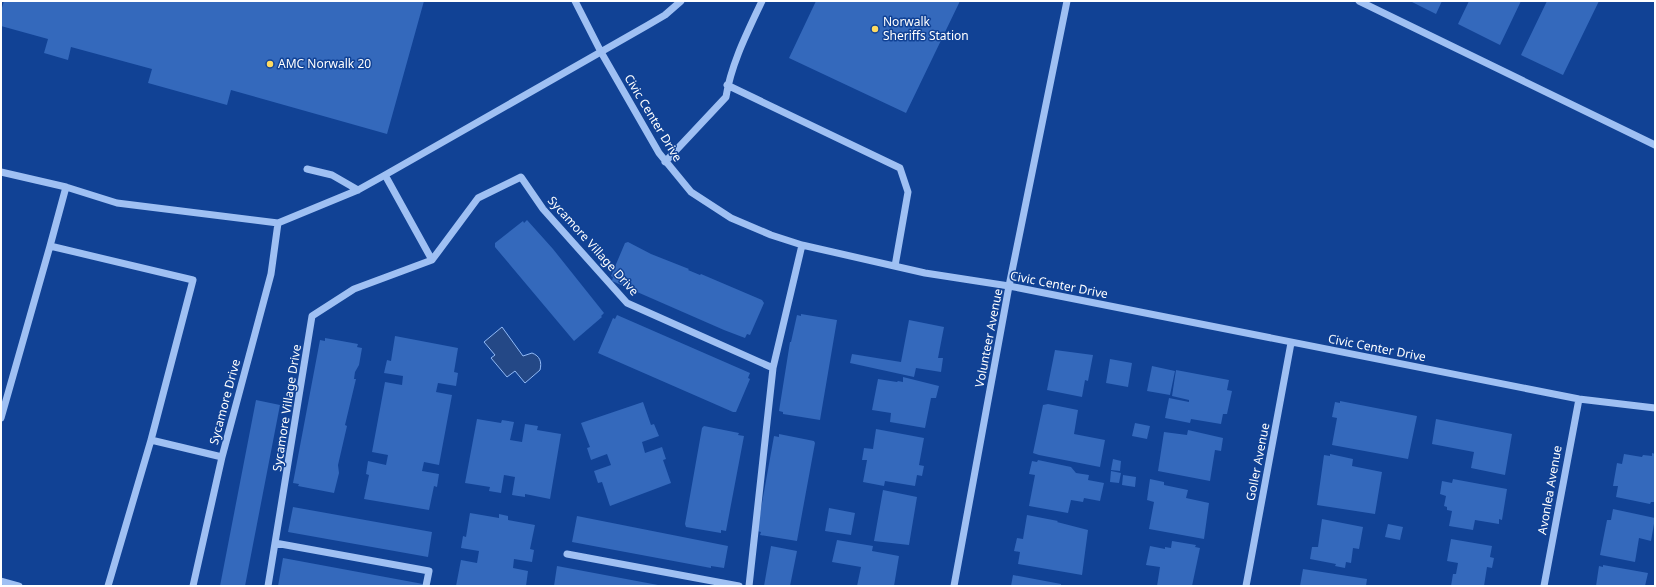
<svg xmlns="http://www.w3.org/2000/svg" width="1656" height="587" font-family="'Noto Sans',sans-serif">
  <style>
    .water { fill: #244886; stroke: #91baf7 }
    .building { fill: #3469bc }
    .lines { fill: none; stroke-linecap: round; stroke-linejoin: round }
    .minor { stroke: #9fc0f3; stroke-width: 7 }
    .poi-dot { fill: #ffdb61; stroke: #114295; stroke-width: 1.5 }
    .labels { text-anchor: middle; stroke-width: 3; stroke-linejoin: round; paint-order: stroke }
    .poi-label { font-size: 12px; fill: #fff; stroke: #114295; text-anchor: start }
    .street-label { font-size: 12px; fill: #fff; stroke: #114295 }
  </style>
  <rect width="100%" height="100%" fill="#114295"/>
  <path class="water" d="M502,327L523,356L532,353C540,356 542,362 540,370L525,383L515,371L507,377L491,358L495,355L484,342Z"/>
  <path class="building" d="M4,1H424L387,134L231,90L227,105L148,83L152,69L71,47L68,60L44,53L48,39L1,26V11Z
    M816,1H960L906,113L789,58Z
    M1410,1H1442L1436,14Z
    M1469,1H1521L1500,45L1458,24Z
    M1547,1H1599L1563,75L1521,55Z
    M527,220L553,249L604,313L601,316L602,317L574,341L495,247V243L523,221L524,223Z
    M628,242L651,254L689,269L688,270L700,275L701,274L762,300L764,303L750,335L747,334L745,338L724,330L612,281L613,277L611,276L625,243Z
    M801,314L837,320L820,420L783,414V412L779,411L790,342H791L797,315L801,316Z
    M617,315L750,373L748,378L750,379L736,412H733L598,353L613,318L615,319Z
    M909,320L944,327L938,358H943L941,372L916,368L914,377L850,363L852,354L901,362Z
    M395,336L458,348L454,372L458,373L456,386L438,383L436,392L452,395L439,465L424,462L422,471L439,474L437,487L434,486L429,510L364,499L369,475L366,474L368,461L386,465L388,455L372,452L385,382L402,385L403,376L384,373L387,360L391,361Z
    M325,338L358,344L357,347L362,348L359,365L355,372L354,379H356L345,425L347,426L338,465L339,473L334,493L298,486L299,484L293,483L320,340L325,341Z
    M1055,350L1093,355L1088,381L1085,380L1082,397L1047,390Z
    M1110,359L1132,363L1128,387L1106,383Z
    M1152,366L1175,371L1170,395L1147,391Z
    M1176,370L1229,380L1227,390L1232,391L1227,414H1223L1221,424L1191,419L1190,423L1165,418L1169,398L1189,402V400L1172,396Z
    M903,377L939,386L936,398H931L925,428L890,422L891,413L872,410L878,379L897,382L898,381L903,382Z
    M256,400L280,405L245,586H220Z
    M1340,401L1417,416L1408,459L1332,445L1337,418L1332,417L1335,402L1340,403Z
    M643,402L651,425L654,424L659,436L642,442L645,453L662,447L666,459L663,460L671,483L610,506L602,482L598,483L594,471L611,465L607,454L591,460L587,448L590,447L581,423Z
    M1048,404L1078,410L1074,434L1105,440L1100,467L1039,455L1033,453L1043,405Z
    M477,419L501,423L502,420L514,422L510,440L522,442L525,424L538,426L537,430L561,434L550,499L525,494V497L512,495L515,477L504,475L501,493L489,491L490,487L465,483Z
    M1436,419L1512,434L1505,475L1471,468L1474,452L1432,444Z
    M1135,423L1150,426L1147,439L1132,436Z
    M704,426L739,433L738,435L744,436L726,531L721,530V533L686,527L685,524L702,428Z
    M876,429L924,438L919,465L924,466L922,476L917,475L915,486L885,481L884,486L863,482L867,460H862L864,448L873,449Z
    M1188,430L1223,438L1221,451L1215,450L1210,481L1158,471L1164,432L1187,435Z
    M779,434L814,441L815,443L797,541L760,535L761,532L757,531L774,436L779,437Z
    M1652,453L1655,454V502H1651L1650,504L1616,497L1618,486H1613L1617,463L1622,464L1624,454L1642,457L1643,455L1652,456Z
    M1330,454L1353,459L1352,466L1382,472L1375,514L1317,505L1324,455L1330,456Z
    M1113,459L1121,461L1120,471L1111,470Z
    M1038,460L1071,467L1076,473L1089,475L1088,480L1104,483L1100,501L1084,498L1083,502L1071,500L1068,513L1029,506L1035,475L1029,474L1032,461L1037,462Z
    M1111,471L1121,473L1119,483L1110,482Z
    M1123,475L1136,477L1135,487L1122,485Z
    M1150,479L1164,482V485L1188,490L1186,498L1209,503L1204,539L1149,529L1154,502L1147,500Z
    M1453,479L1507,489L1502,520L1499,519V524L1475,520L1473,530L1449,526L1452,511L1447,510V507L1444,506L1446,496L1440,494L1442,481L1452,483Z
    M883,490L917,497L909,545L874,541Z
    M293,507L432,532L428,557L288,532Z
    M829,508L855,513L851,535L825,531Z
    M1613,509L1655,518L1651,541L1639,538L1635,562L1600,555L1607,520H1611Z
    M470,513L499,518V514L508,516V520L535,525L530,549L534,550L532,562L514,559L513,568L528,571L526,586H456L461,560L477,563L479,551L461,548L463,536L466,537Z
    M1027,515L1058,521L1057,522L1088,530L1082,575L1018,564L1020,552L1014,551L1017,538L1023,539Z
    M577,516L728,546L724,568L711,566V568L572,542Z
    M1322,519L1363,527L1359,549L1353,548L1351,563L1346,562L1345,568L1335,566L1336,564L1310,559L1312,547H1318Z
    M1388,524L1403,527L1400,540L1385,537Z
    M1451,539L1492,546L1490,557L1494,558L1492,568L1487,567L1484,586H1451L1453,574H1456L1458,563L1447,561Z
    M837,540L873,546L872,551L899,556L894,586H857L861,567L832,562Z
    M1172,541L1196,545L1195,547L1200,548L1192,586H1157L1160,567L1146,565L1150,546L1165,549V547L1171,548Z
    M771,546L797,551L790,586H764Z
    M283,558L423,584L422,586H278Z
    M1603,565L1648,573L1645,586H1596L1599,566L1603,567Z
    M557,566L658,585V586H554Z
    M1303,569L1367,579L1366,586H1300Z
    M1013,575L1061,584V586H1011Z"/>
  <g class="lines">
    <path class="minor" d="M575,1L601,52L659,153L691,192L731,218L771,235L802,245L925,273L1009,286L1579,399L1655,408
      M1359,1L1655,145
      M727,85L900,168L908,192L895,266
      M665,162L726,97C731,64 748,31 762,1
      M307,169L332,175L358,190
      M1,172L66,187L117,203L278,223L358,190L385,175L648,25L665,15L681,1
      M385,175L432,260
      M66,187L50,246L193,280L151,440
      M773,368L802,245
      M1,418L50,246
      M275,543L429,571L426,586
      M567,554L739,586
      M1,581L19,586
      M108,586L151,440L222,457
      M193,586L222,457L271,274L278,223
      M268,586L312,316L354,289L432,260L478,198L521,177L543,209L627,303L773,368L749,586
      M954,586L1009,286L1067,1
      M1246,586L1291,343
      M1544,586L1579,399"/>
  </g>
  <g class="poi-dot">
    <circle cx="875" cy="29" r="4"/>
    <circle cx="270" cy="64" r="4"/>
  </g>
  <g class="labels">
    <g class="poi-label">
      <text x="883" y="26">Norwalk<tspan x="883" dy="14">Sheriffs Station</tspan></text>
      <text x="278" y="68">AMC Norwalk 20</text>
    </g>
    <g class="street-label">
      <text transform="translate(653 118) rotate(59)" y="4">Civic Center Drive</text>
      <text transform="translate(593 246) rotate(48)" y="4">Sycamore Village Drive</text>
      <text transform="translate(1059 285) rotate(11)" y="4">Civic Center Drive</text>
      <text transform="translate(989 338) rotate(-79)" y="4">Volunteer Avenue</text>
      <text transform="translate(1377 348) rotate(11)" y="4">Civic Center Drive</text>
      <text transform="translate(225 402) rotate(-75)" y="4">Sycamore Drive</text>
      <text transform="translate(287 408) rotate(-81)" y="4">Sycamore Village Drive</text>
      <text transform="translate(1258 462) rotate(-79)" y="4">Goller Avenue</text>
      <text transform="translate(1550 490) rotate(-80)" y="4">Avonlea Avenue</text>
    </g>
  </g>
  <rect width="1656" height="587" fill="none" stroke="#ffffff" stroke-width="4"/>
</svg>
